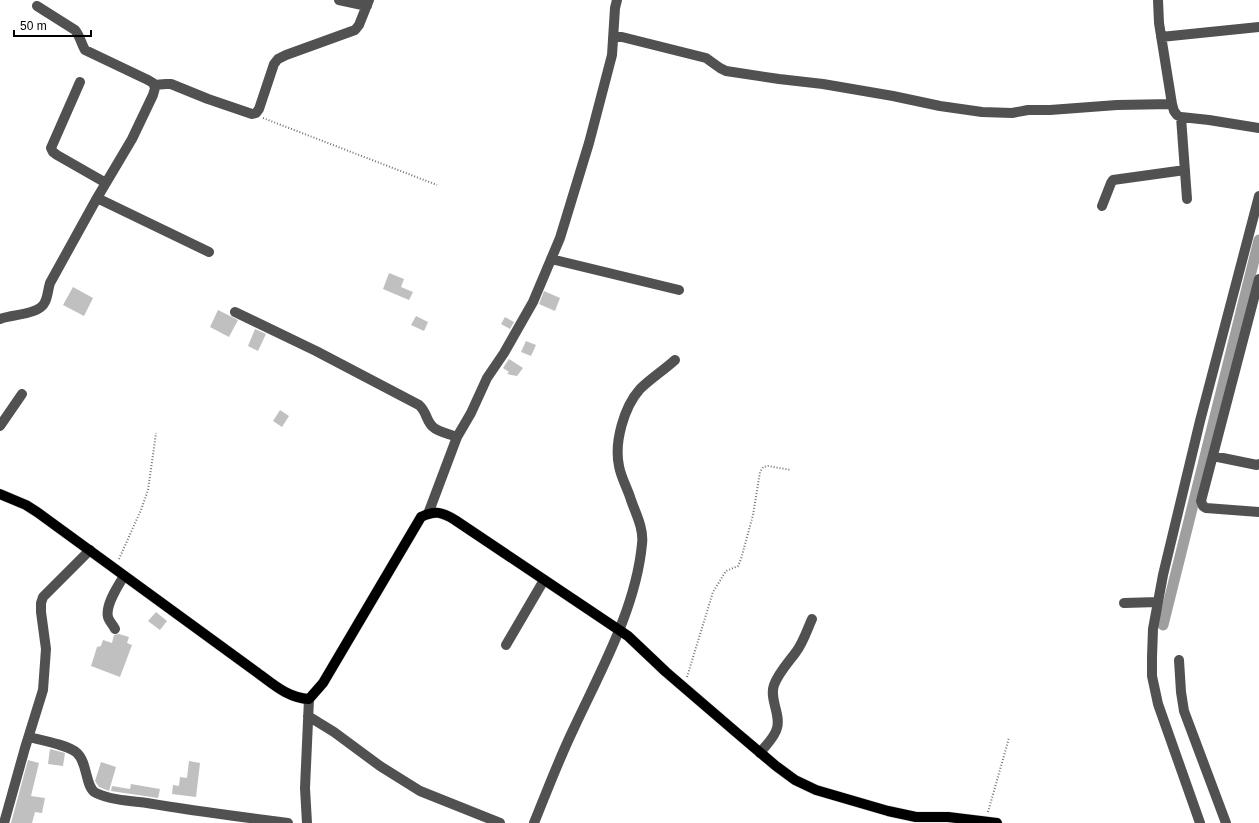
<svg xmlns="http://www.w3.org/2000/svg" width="1259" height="823" font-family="Arial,sans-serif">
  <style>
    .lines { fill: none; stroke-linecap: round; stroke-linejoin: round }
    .canal { stroke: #9f9f9f; stroke-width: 11 }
    .building { fill: #c0c0c0 }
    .major-casing { stroke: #dbdbdb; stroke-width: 11 }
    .path { stroke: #737373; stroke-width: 2; stroke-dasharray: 1 2; stroke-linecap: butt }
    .minor { stroke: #515151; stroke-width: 10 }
    .major { stroke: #000; stroke-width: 10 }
  </style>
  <rect width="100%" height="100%" fill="#fff"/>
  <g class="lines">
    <path class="canal" d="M1163,625L1259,240"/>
  </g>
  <path class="building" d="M389,273L404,279L401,287L413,292L409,300L383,289Z
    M73,287L93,298L84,316L63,305Z
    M544,291L560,298L555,311L539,304Z
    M218,310L238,320L229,337L210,327Z
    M416,316L428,322L424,331L411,325Z
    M505,317L514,322L510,329L501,324Z
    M255,329L266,334L258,351L248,346Z
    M526,341L536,345L531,356L521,352Z
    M509,359L523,368L517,376L507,374L509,372L503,368Z
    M280,410L289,416L282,427L273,421Z
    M156,612L167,621L160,630L148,621Z
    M119,634L129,637L127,643L132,645L120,677L91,666L97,647L101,646L103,640L112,643L114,635Z
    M50,749L65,753L63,766L48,764Z
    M28,760L39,763L31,796L45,798L42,813L35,812L32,823H11Z
    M189,761L200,763L196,797L172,794L173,785L179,786L180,777L187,778Z
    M101,762L116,767L109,791L99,787L95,781Z
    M131,784L160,789L158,798L111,791L112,786L130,789Z"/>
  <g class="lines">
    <defs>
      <path id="major" d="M0,494L26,505L37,512L255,671C272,683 287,698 309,699L323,683L421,517C435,510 442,512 455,520L628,636L666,672L737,733L776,766L795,780L816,790L888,811L916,817H948L997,823"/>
    </defs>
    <use href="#major" class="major-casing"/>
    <path class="path" d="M263,118L437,185
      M119,559L141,510L148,490L156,433
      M687,677L713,592L726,571L738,566L741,559L753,515L760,472L763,467L768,466L791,470
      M988,812L1009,738"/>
    <path class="minor" d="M339,0L367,6
      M1158,0L1159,23L1172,104L1174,111L1177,115L1181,117L1209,120L1259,128
      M614,35L706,58L720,68L726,71L779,79L823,84L893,96L940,106L982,112L1012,113L1028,110H1050L1117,105L1172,104
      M1161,37L1259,27
      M80,82L51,148L53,152L57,155L106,183
      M154,85L166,84H171L208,99L252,114L256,113L259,109L274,64L278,59L286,55L355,30L359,25L369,0
      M1181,117L1187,199
      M97,198L209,252
      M1102,206L1111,183L1113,180L1185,170
      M551,259L679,290
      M1259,279L1201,501L1203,506L1206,508L1259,512
      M235,312L316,351L419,405C427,412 426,421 433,427C438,432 450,434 457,437
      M0,319C13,314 39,315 45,302C48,296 48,289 50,283L97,198L132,139L153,95L155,88L153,83L148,80L85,50C81,43 80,36 75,30L37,6
      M0,426L22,394
      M1213,456L1257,465L1259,464
      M428,514L457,437L471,413L487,378L504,353L533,302L560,238L589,143L612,55L615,8L617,0
      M1124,603L1158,602
      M115,629C113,625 109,621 108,617C105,605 118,586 124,576
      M506,645L544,580
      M1179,660L1181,692L1184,711L1226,823
      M308,716L334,732L380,766L420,791L500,823
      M29,737C41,740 69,745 77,753C88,763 85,788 96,793C111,800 130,801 147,803C194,811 241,817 288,823
      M760,753C766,745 775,737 777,728C781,714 769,699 774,685C779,672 788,663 796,652C803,643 807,630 812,619
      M4,823L25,748L43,690L46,649L41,612V603L43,597L90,550
      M307,823L305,788L309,699
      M534,823C547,791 559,759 574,728C601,670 636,608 642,544C644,529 636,514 631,500C628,489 621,478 619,466C614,442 624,407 640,389C650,379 664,370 675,360
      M1200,823L1158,704L1152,676V657L1153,629L1163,575L1200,421L1259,196"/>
    <use href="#major" class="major"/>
  </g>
  <path d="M14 30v6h77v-6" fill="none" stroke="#000000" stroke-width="2"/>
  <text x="20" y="30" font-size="12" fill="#000000" stroke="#ffffff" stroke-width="3" paint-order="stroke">50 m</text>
</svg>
